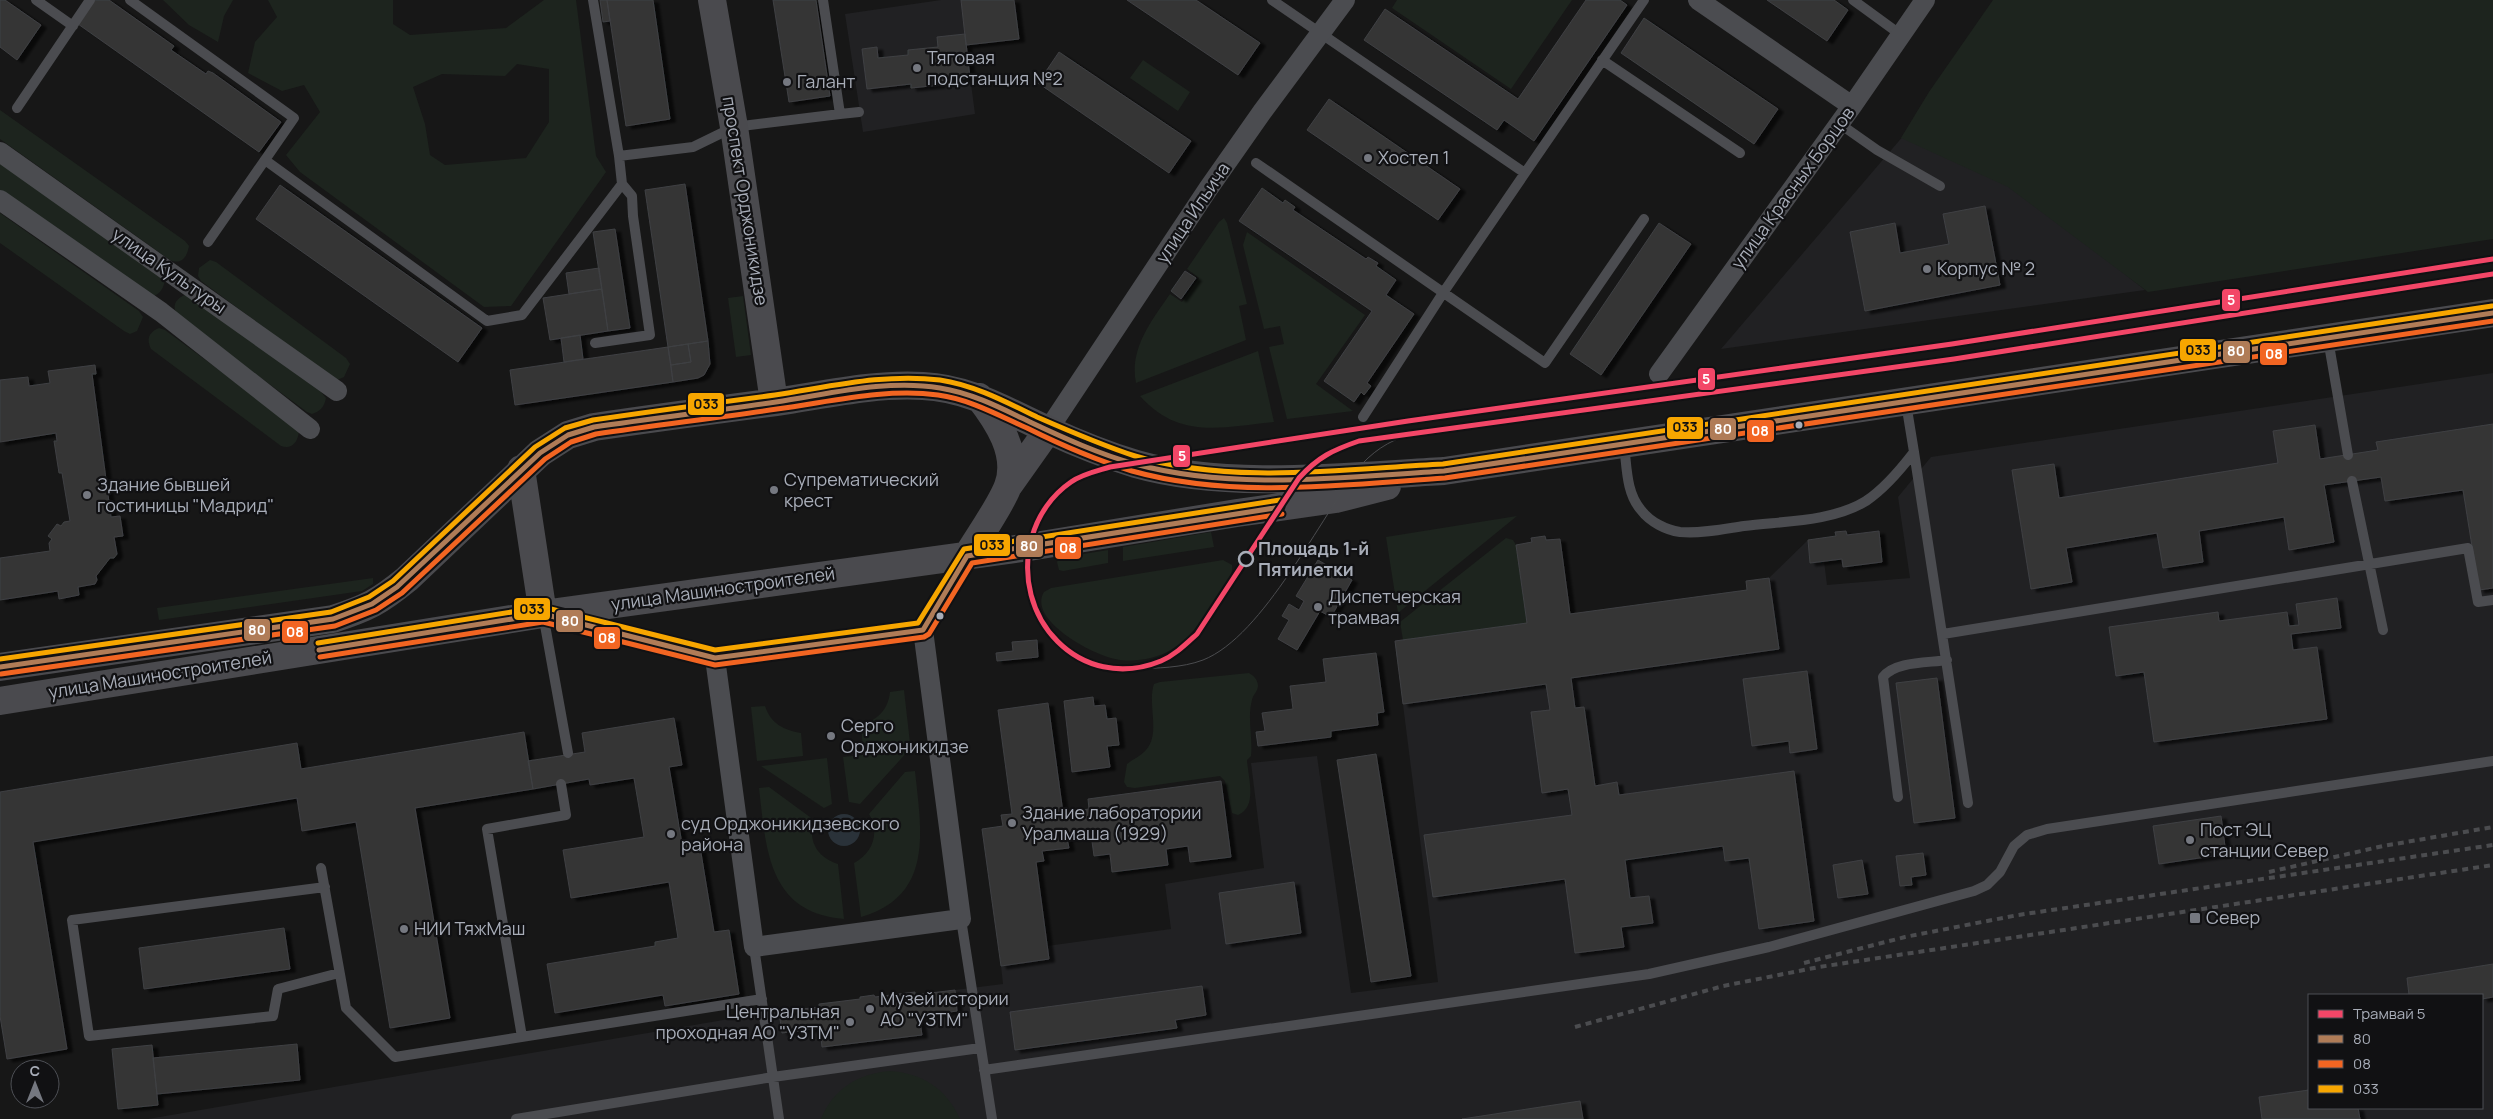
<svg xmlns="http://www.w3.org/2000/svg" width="2493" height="1119" font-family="Manrope,sans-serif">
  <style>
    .built { fill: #212123; fill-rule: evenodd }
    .green { fill: #1d241e; fill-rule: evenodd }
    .water { fill: #2a3239 }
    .building { fill: #353536; stroke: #3f4043; filter: url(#shadow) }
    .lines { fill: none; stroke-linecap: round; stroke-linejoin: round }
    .lane { stroke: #4b4c50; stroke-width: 10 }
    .street { stroke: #4b4c50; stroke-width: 20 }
    .secondary { stroke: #4a4a4e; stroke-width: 28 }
    .tram { stroke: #4b4c4f; stroke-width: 1 }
    .rail { stroke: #4b4c4f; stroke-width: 4; stroke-dasharray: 6 5; stroke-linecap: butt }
    .bus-1-casing { stroke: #111113; stroke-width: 9 }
    .bus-2-casing { stroke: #111113; stroke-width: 9 }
    .bus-3-casing { stroke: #111113; stroke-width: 9 }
    .bus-1 { stroke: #b07c57; stroke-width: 5 }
    .bus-2 { stroke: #f26522; stroke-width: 5 }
    .bus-3 { stroke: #f7a600; stroke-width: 5 }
    .tram-1-casing { stroke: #111113; stroke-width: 9 }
    .tram-1 { stroke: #f34667; stroke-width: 5 }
    .poi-dot { fill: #757880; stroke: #111113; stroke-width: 2 }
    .bus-dot { fill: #a8adb8; stroke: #111113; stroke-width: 2 }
    .stop-dot { fill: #111113; stroke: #a8adb8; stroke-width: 2.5 }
    .labels { text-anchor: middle; stroke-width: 4.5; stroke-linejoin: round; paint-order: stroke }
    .poi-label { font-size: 18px; fill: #a8adb8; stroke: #111113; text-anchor: start }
    .street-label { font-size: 18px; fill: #a8adb8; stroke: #111113 }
    .stop-label { font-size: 18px; font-weight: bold; fill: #a8adb8; stroke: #111113; text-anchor: start }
    .line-badge { stroke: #111113; stroke-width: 2 }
    .badge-label { font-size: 14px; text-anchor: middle; font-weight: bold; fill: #fff }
    .pale-badge-label { font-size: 14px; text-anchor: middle; font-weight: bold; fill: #111 }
  </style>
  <defs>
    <filter id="shadow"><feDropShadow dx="5.5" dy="3" stdDeviation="1" flood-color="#0009"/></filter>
  </defs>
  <rect width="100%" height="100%" fill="#171717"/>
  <path class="built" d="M941,0H1014L1019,39L966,45L975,114L863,132L845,14Z
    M1922,114L2145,290L1721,349Z
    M2493,373V1119H148L764,1013L819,1007V1004L860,999V997L915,995L1003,984L1001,966L1049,959L1047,946L1171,929L1165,884L1264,868L1251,763L1317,756L1351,993L1438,982L1395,641L1526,623L1516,545L1531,542V538L1545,536L1546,540L1560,539L1570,614L1747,590L1746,581L1769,578L1808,540L1810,563L1824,561L1827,585L1910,578L1898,497L1931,457ZM2309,995H2482V1108H2309Z"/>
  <path class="green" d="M163,0H233L224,16L218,42L189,25Z
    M268,0H393V24L410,35L506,28L544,0H576L596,156L606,172L511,306L484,307L300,172L286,155L320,112L304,85L282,91L248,73L255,42L277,17ZM517,64L549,69V122L526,158L445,165L430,155L425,124L413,87L442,74L505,76Z
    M1397,0H1572L1511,89L1392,8Z
    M1993,0H2493V239L2148,292L2008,187L1901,138L1929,92Z
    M1143,60L1190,92L1178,111L1130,78Z
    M0,110L185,241L189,246C187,257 182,265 170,260L0,139Z
    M0,161L165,280C163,289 161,293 152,297L0,191Z
    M0,213L139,311L143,317L137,331L130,334L124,331L0,243Z
    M1224,218L1227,223L1247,304L1239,306L1246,340L1136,383C1129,349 1152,320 1170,294L1182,302L1199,278L1187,269L1219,222Z
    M1247,232L1365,315L1316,384L1353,411L1287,419L1269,347L1284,344L1280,326L1264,329L1243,245Z
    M210,260L216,262L346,358L350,364L344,377L337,380L331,377L201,281L198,276L199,268Z
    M185,295L192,297L321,392L326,398C324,407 321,411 312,414L307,412L177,316C172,306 175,299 185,295Z
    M743,296L751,355L736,357L728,298Z
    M159,328L165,330L295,426L299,431C298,442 292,450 281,446L151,349C146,339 149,332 159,328Z
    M1258,351L1274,422C1222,427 1179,440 1140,396Z
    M1517,516L1398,613L1386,537Z
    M1211,532L1214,547L1123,561V547Z
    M1506,538L1513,540L1516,545L1527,623L1403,640L1400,622Z
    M1108,550V563L1063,571L1059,570L1057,562L1059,558Z
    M1223,560L1232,565C1234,578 1219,594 1212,605C1201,622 1189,639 1171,650C1155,659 1133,663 1115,659C1093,655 1027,620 1044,592L1051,588Z
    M373,578V584L362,591L159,620L157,608Z
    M1249,673C1254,676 1257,679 1258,685C1258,692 1253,694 1252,700C1247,718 1253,737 1251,756L1247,760C1248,777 1258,807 1238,815L1232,813L1225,781L1220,776L1135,788L1127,787L1124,782L1127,764C1133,759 1141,756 1146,750C1161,733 1147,704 1154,684L1160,682Z
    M904,690L910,743L863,748L861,726C877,719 888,711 890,692Z
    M765,706C771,724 784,730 801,733L803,756L757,761L751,707Z
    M909,750L860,804L849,802L843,757Z
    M827,758L832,804L824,808L761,766Z
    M915,771C921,829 935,896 861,917L854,863C873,853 880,833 869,814L905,772Z
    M769,787L814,820C807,841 818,858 838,864L844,919C767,913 766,847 759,788Z
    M889,1071C922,1073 946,1088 960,1119H821C833,1089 858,1074 889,1071Z"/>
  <path class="water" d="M828 830a16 16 0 1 1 32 0a16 16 0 1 1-32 0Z"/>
  <path class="building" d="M0,0H5L41,25L17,60L0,47Z
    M94,0H109L174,46L171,50L206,74L208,71L213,73L281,122L259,152L78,24Z
    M600,0H607L610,21L603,22Z
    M607,0H653L670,119L626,126Z
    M773,0H816L830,96L789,102Z
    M961,0H1014L1019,39L966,45Z
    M1127,0H1196L1260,43L1238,75Z
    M1586,0H1620L1627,5L1534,141L1504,120L1497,130L1364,40L1385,9L1518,99Z
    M1767,0H1834L1848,10L1827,41Z
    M1644,18L1778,109L1754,144L1621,53Z
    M965,34L970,78L940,81V85L911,88V84L867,89L862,49L877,47L878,58L908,55V50L938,47L937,37Z
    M1059,52L1191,141L1169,173L1038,83Z
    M1329,99L1460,189L1438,220L1307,130Z
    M685,184L708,341L668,347L645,190Z
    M280,185L482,328L458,362L256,219Z
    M1262,188L1283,203L1285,200L1295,207L1293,210L1366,259L1368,257L1378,263L1376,266L1396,280L1386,295L1414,314L1367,383L1371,386L1364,395L1361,392L1354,402L1324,381L1372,311L1239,221Z
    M1985,206L2000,285L1865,311L1850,232L1895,223L1900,253L1949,244L1943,214Z
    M1659,223L1691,244L1601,375L1570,354Z
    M615,229L630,328L608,331L593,232Z
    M599,268L602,289L569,294L566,273Z
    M1185,271L1196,278L1181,299L1171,291Z
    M602,289L608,331L550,340L543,298Z
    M580,335L583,359L564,362L561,338Z
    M708,341L710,364L704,375L698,378L673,382L671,365L691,362L688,344Z
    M688,344L691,362L671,365L668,347Z
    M668,347L673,382L515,405L510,370Z
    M95,365L96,374H92L111,517L120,516L123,536L114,537L117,554L114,558H110L96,576L97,580L95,584L78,587L79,595L59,599L58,591L0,600V558L50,551L49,543L52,539L48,536L57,524L61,526L64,522L70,521L62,473H59L54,441H57L56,433L0,442V380L28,377L29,386L50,383L48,371Z
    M2493,424V588L2479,590L2463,490L2385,501L2381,477L2324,485L2334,542L2289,550L2284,517L2199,531L2203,562L2163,568L2157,533L2066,548L2072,582L2031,589L2012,470L2054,464L2059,498L2278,463L2273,431L2315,425L2320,459L2378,450L2376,442Z
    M1846,531L1847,535L1879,531L1882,562L1843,567L1842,559L1810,563L1808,540L1836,536L1835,532Z
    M1545,536L1546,540L1560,539L1570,614L1747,590L1746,581L1769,578L1779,649L1571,678L1575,708L1584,707L1595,786L1617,782L1619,795L1794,771L1814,921L1759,929L1749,858L1725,861L1723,846L1625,860L1630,898L1649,896L1653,923L1621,927L1624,947L1575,953L1565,879L1433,897L1424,835L1572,815L1568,789L1542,793L1531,712L1550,710L1546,684L1403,704L1395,641L1527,623L1516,545L1532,542L1531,538Z
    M1318,560L1352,580L1331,617L1320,611L1297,650L1278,639L1289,620L1282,616L1289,604L1299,610L1304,601L1296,596Z
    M2337,598L2341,628L2291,634L2293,650L2317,647L2327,719L2154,742L2144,672L2116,676L2109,627L2218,612L2219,621L2287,612L2289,626L2299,625L2296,604Z
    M1037,640L1038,657L997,661L996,653L1013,651L1012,642Z
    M1376,653L1384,712L1377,713L1378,725L1331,731V737L1258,746L1256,732L1265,731L1262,713L1293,709L1290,686L1326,682L1323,659Z
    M1807,671L1817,749L1790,753L1789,741L1752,746L1743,679Z
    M1937,678L1955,818L1914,823L1896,683Z
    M1093,697L1094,706L1105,705L1107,719L1116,718L1119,745L1107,746L1110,767L1072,772L1064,701Z
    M1048,703L1063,813L1089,809L1088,799L1221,781L1231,857L1190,862L1188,846L1166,849L1168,865L1112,872L1110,854L1094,856L1091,834L1067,838L1069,848L1042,851L1044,861L1036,862L1049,959L1001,966L982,829L1003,826L1001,815L1012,814L998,710Z
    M674,718L682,765L669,767L682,844L699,841L714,932L729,930L739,994L665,1006L663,995L555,1013L547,964L655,946V942L678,938L669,882L571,898L563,850L644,837L634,778L590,785L589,779L533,789L528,761L585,752L582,733Z
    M524,732L533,789L415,808L450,1018L390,1028L356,822L302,831L297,798L33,842L67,1049L7,1059L0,1016V792L297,743L301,769Z
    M1376,754L1411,976L1371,982L1337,760Z
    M2221,816L2226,854L2159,864L2153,826Z
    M1923,853L1926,875L1911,877L1912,885L1900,886L1896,856Z
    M1862,860L1868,894L1838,898L1833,865Z
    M1294,882L1301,933L1226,944L1219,893Z
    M284,928L290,969L144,989L139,948Z
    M2493,964V997L2482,999V995H2409L2407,978Z
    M1202,986L1206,1015L1175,1020L1177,1028L1015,1050L1010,1012Z
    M955,990L957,1011L919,1016L922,1035L822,1047L820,1028L782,1033L779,1012L819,1007V1004L860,999V997L874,995L875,997L915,992V995Z
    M297,1044L300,1080L157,1094L153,1058Z
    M152,1045L158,1105L118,1109L112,1049Z
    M2309,1090V1108H2358L2360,1119H2262L2259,1097Z
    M1580,1101L1583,1119H1462Z"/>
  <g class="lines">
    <path class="lane" d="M36,0L73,26
      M130,0L294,118L208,242
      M593,0L619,156L693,147L734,127L840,114L823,0
      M1272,0L1525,173L1644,0
      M1853,0L1901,35
      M1602,60L1740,153
      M17,108L90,0
      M840,114L859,112
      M1840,124L1877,150L1940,186
      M265,160L487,321L522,315L622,184L619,156
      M1256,163L1545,363L1644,219
      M2328,339L2348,455
      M595,343L650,335L633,216L632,196L622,184
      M1363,417L1443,293L1525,173
      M1624,445C1627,467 1626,493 1641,510C1650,522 1666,530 1680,532C1701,534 1724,529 1744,526C1783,521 1832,522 1866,501C1884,489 1901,469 1914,452L1906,403
      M1914,452L1968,803
      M2352,481L2383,630
      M543,614L568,753
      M1943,634L2468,548L2478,602L2493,600
      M1898,797L1883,677C1895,661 1929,663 1947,660
      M321,868L346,1008L395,1057L762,999
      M325,887L72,920L89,1036L273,1016L278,989L339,973
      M961,919L992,1119
      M754,947L779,1119
      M522,1037L487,829L566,815L561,784
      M984,1070L1649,974L1769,947L1974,891L1987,885L2000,872L2014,846L2027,835L2047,829L2493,761
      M516,1119L773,1077L980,1048"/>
    <path class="street" d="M1698,0L1852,106
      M0,152L337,391
      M0,200L161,312L310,429
      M1659,374L1852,106L1925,0
      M1048,430L1208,189L1262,112L1345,0
      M552,617L715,658L923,630
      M715,658L754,947L961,919L923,630L967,556"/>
    <path class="secondary" d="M712,0L734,127L774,402
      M521,469L543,614
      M1009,485L1048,430
      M967,556C979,536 1001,505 1008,486C1020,454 997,420 979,397
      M0,667L333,619C367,608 379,602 407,579L540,453L568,435L594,427C654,418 715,410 776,402C824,395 874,383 923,386C969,388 1006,411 1046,429C1074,442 1106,455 1136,464C1227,490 1349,476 1444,471L2493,313
      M0,701L543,614L1029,547L1237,513L1336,499L1387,486"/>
    <path class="tram" d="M1135,669C1157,668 1182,668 1203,660C1264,636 1320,517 1362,464C1378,447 1395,438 1418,432"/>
    <path class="rail" d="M2269,872L2383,846L2493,827
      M1804,963L1905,937L2018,915L2493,845
      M1575,1027L1723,986L1819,967L2493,865"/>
    <defs>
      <path id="bus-1" d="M319,650L543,614L715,658L923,630L967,556L1281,507
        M0,667L333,619L372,604L397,587L540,453L568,435L594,427C655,418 715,411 776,402C830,394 886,379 940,388C972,393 1001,408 1030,422C1064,438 1099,454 1135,464C1235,491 1343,477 1444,471L2493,313"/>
      <path id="bus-2" d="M320,657L543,622L715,665L924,637L929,634L972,563L1282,514
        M1,674L335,626L376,610L402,593L545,459L571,442L596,434C656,425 717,418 777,409C830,402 884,388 938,395C969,399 998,415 1027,428C1061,445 1096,460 1132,471C1232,499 1343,485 1445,478L2493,321"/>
      <path id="bus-3" d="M318,643L543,607L715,650L918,623L964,549L1280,500
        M0,659L331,612L369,597L393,581L535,447L565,428L593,420C653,411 714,403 775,395C829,387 884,373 940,380C974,385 1006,402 1037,417C1069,431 1101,445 1135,456C1231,485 1344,469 1443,464L2492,306"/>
    </defs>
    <use href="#bus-1" class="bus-1-casing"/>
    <use href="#bus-2" class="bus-2-casing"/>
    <use href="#bus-3" class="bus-3-casing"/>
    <use href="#bus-1" class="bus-1"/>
    <use href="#bus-2" class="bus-2"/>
    <use href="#bus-3" class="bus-3"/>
    <defs>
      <path id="tram-1" d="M2493,259L1952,344L1408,421L1110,467C1097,471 1082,474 1071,482C1052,495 1038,515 1032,537C1009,617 1080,694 1161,661C1175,655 1186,644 1197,634L1299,478C1318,457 1333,450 1359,441L1954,359L2493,274"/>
    </defs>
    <use href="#tram-1" class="tram-1-casing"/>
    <use href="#tram-1" class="tram-1"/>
  </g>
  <g class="poi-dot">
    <circle cx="917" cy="68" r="5"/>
    <circle cx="787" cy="82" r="5"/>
    <circle cx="1368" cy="158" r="5"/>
    <circle cx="1927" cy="269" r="5"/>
    <circle cx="774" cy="490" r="5"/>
    <circle cx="87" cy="495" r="5"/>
    <circle cx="1318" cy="607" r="5"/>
    <circle cx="831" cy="736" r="5"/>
    <circle cx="1012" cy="823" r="5"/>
    <circle cx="671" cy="834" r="5"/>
    <circle cx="2190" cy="840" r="5"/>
    <rect x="2189" y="912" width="12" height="12" rx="2.5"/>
    <circle cx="404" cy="929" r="5"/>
    <circle cx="870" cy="1009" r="5"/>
    <circle cx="850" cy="1022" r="5"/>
  </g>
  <g class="bus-dot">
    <circle cx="1799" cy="425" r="4.5"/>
    <circle cx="940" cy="616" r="4.5"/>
  </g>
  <circle class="stop-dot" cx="1246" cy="559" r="7"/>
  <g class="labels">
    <g class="poi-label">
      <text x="927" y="64">Тяговая<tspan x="927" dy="21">подстанция №2</tspan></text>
      <text x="797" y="88">Галант</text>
      <text x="1378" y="164">Хостел 1</text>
      <text x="1937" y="275">Корпус № 2</text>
      <text x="784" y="486">Супрематический<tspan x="784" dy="21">крест</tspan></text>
      <text x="97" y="491">Здание бывшей<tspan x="97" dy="21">гостиницы "Мадрид"</tspan></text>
      <text x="1328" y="603">Диспетчерская<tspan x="1328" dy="21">трамвая</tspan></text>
      <text x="841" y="732">Серго<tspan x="841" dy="21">Орджоникидзе</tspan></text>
      <text x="1022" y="819">Здание лаборатории<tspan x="1022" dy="21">Уралмаша (1929)</tspan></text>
      <text x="681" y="830">суд Орджоникидзевского<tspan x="681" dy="21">района</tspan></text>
      <text x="2200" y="836">Пост ЭЦ<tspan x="2200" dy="21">станции Север</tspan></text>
      <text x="2206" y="924">Север</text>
      <text x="414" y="935">НИИ ТяжМаш</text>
      <text x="880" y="1005">Музей истории<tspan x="880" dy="21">АО "УЗТМ"</tspan></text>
      <text x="840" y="1018" text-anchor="end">Центральная<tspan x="840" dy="21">проходная АО "УЗТМ"</tspan></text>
    </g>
    <g class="street-label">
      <text transform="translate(1793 188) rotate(-54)" y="6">улица Красных Борцов</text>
      <text transform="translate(745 201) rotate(81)" y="6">проспект Орджоникидзе</text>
      <text transform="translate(1193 213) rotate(-56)" y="6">улица Ильича</text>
      <text transform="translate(169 271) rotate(35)" y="6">улица Культуры</text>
      <text transform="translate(723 589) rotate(-8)" y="6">улица Машиностроителей</text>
      <text transform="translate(160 675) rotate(-9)" y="6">улица Машиностроителей</text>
    </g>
    <g class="stop-label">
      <text x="1258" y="555">Площадь 1-й<tspan x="1258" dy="21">Пятилетки</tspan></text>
    </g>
  </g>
  <g class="line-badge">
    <rect x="2221" y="288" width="20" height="24" rx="5" fill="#f34667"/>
    <rect x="2179" y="338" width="38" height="24" rx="5" fill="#f7a600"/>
    <rect x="2222" y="340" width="29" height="24" rx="5" fill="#b07c57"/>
    <rect x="2259" y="342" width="29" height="24" rx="5" fill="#f26522"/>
    <rect x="1697" y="367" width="19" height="24" rx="5" fill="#f34667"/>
    <rect x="687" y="392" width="38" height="24" rx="5" fill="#f7a600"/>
    <rect x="1666" y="416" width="38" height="24" rx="5" fill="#f7a600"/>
    <rect x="1709" y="417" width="28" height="24" rx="5" fill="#b07c57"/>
    <rect x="1746" y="419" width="29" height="24" rx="5" fill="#f26522"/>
    <rect x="1172" y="444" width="19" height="24" rx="5" fill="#f34667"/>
    <rect x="973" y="533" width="38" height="24" rx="5" fill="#f7a600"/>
    <rect x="1015" y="534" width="29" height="24" rx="5" fill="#b07c57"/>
    <rect x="1054" y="536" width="28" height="24" rx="5" fill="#f26522"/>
    <rect x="513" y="597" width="38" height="24" rx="5" fill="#f7a600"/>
    <rect x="555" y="609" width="29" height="24" rx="5" fill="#b07c57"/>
    <rect x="243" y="618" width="28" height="24" rx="5" fill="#b07c57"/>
    <rect x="281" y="620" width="28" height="24" rx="5" fill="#f26522"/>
    <rect x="593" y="626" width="28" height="24" rx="5" fill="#f26522"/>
  </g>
  <g class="badge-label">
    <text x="2231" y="305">5</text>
    <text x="2236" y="356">80</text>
    <text x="2274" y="359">08</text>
    <text x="1706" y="384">5</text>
    <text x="1723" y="434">80</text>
    <text x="1760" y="436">08</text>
    <text x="1182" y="461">5</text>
    <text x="1029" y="551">80</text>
    <text x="1068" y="553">08</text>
    <text x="570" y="626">80</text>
    <text x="257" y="635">80</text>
    <text x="295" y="637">08</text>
    <text x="607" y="643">08</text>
  </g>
  <g class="pale-badge-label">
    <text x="2198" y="355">033</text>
    <text x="706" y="409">033</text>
    <text x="1685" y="432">033</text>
    <text x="992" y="550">033</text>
    <text x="532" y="614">033</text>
  </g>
  <rect x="2308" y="994" width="175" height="115" fill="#111113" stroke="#4d4f55"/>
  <rect x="2318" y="1010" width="25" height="8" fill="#f34667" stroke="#4d4f55"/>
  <text x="2353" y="1019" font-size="15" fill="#a8adb8">Трамвай 5</text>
  <rect x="2318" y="1035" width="25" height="8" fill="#b07c57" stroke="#4d4f55"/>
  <text x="2353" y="1044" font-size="15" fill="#a8adb8">80</text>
  <rect x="2318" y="1060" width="25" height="8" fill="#f26522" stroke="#4d4f55"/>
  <text x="2353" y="1069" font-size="15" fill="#a8adb8">08</text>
  <rect x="2318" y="1085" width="25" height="8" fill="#f7a600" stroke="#4d4f55"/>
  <text x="2353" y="1094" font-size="15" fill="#a8adb8">033</text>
  <g transform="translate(35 1084)"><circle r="24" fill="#111113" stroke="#4d4f55"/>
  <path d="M0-4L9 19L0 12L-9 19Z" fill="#757880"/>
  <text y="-8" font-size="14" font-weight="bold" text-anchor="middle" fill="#a8adb8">С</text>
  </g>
</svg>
